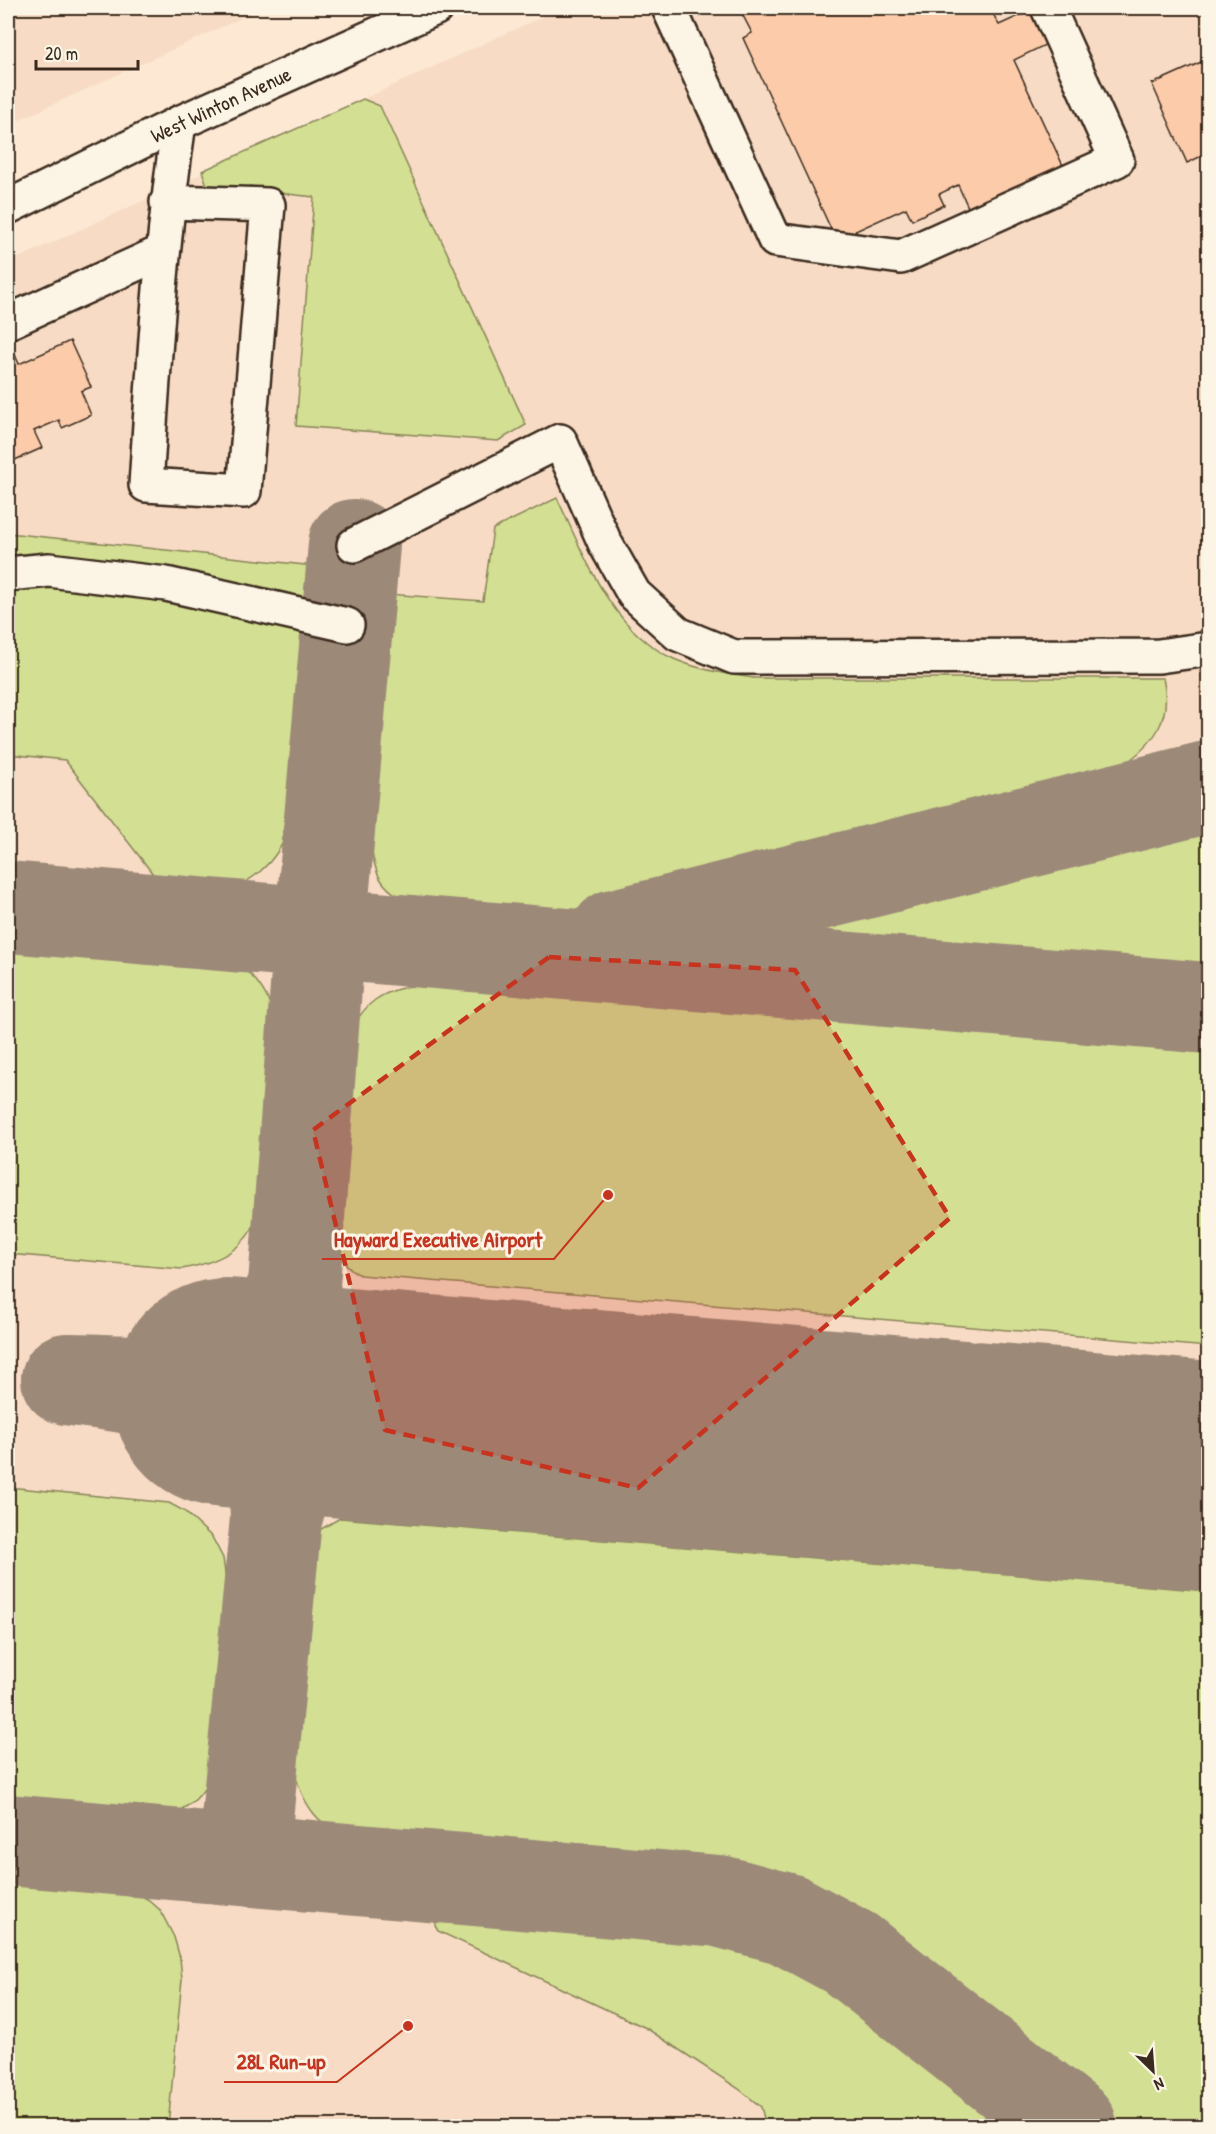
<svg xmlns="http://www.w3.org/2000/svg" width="1216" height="2134" font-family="'Patrick Hand',sans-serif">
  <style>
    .built { fill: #f8dbc4 }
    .green { fill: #d3df92; stroke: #878458; stroke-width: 1.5 }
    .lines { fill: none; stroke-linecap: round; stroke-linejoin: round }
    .taxiway { stroke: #9c8978; stroke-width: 92 }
    .runway { stroke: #9c8978; stroke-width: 230 }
    .building { fill: #fbcbaa; stroke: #3b2a1e; stroke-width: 1.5 }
    .minor-casing { stroke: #3b2a1e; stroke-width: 38 }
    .major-casing { stroke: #3b2a1e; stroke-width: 38 }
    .minor { stroke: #fcf5e5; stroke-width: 33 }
    .major { stroke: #fcf5e5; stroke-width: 33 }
    .marked { fill: #c8321e; fill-opacity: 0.2; stroke: #c8321e; stroke-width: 4.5; stroke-dasharray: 12 8; stroke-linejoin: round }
    .labels { text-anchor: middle; stroke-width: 6; stroke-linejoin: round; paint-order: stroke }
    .street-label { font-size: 21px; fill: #3b2a1e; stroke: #fcf5e5 }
    .leader { fill: none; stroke: #c8321e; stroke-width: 2 }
    .callout-dot { fill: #c8321e; stroke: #fcf5e5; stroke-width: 2 }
    .callout-label { font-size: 22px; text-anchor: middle; font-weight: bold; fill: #c8321e; stroke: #fcf5e5; stroke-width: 6; stroke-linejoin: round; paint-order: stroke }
  </style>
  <rect width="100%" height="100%" fill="#fce8d3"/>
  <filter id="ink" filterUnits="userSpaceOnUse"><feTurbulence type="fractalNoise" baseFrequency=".0167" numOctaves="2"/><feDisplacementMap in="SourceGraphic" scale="12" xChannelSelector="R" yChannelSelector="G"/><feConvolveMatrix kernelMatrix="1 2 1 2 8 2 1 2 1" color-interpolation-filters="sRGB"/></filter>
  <g filter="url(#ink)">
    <path class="built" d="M8,8H263L8,125Z
      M561,8H1208V2126H8V263Z"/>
    <path class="green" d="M363,99L380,106L526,425L498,441L296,426L314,197L207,185L202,171Z
      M557,498C585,556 610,630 674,659C699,670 727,674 754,678H1163C1173,721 1153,745 1119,768L549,921L421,909C405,901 383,890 377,872C362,830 372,782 375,740C380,691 384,642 388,594L483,601L493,529Z
      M8,533L314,566L291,823C279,861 248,892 206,892C192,892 177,889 163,887L65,760L8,754Z
      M1208,825V969L797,933L825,920Z
      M8,934L221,953C254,970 273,997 278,1034L266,1189C257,1240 232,1260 182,1269L8,1254Z
      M426,984L1208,1053V1347L360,1275C337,1263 335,1243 334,1220L348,1044C358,1002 385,988 426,984Z
      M8,1487L169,1503L184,1511L212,1537L223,1558L228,1597L214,1764C201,1829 131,1821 81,1817C56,1815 32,1813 8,1811Z
      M340,1518L1208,1591V2126H1121L852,1916L819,1895L791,1881L759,1874L387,1843C329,1836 305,1822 292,1762L312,1542L321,1529Z
      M8,1879L133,1891L149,1900L160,1910L174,1937L180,1958L182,1979L168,2126H8Z
      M446,1912L718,1935L766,1944L820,1976L1011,2126H766L761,2107L739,2089L646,2028L438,1931L435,1926L437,1916Z"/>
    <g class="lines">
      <path class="taxiway" d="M8,907L1208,1008
        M616,935L1208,787
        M294,1285C287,1304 281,1323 268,1339C223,1395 130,1379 67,1379C129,1389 243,1394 270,1464C276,1481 275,1500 276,1519C296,1440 325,1428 399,1407C365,1389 315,1371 301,1332C296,1317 296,1301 294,1285L320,933L354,545
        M8,1840L719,1901L787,1919L850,1953L1071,2126
        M243,1860L276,1519"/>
      <path class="runway" d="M227,1393L1208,1476"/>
    </g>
    <path class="building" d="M739,8H990L999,25L1034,9L1049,43L1014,60L1065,170L971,214L958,185L939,194L944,205L912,220L906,208L836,240L743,38L752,33Z
      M1208,59V153L1187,163L1152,84Z
      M70,341L91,387L81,391L91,415L62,428L59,420L34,431L42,448L8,463V353L13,350L19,364Z"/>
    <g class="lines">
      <defs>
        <path id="minor" d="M669,8L775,240L901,257L1117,160L1048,8
          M167,202L268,205L244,491L146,485C154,364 161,243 179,123
          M8,322L162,252
          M354,545L560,441L605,543L634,594L678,634L734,657L1159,656L1208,649
          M8,574L49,570L166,584L347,625"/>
        <path id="major" d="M8,207L179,123L436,8"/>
      </defs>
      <use href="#minor" class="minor-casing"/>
      <use href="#major" class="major-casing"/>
      <use href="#minor" class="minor"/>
      <use href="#major" class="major"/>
    </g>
  </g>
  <path class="marked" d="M549,957L795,970L950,1218L638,1488L385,1430L313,1130Z"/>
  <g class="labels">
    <g class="street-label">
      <text transform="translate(221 105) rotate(-25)" y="7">West Winton Avenue</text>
    </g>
  </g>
  <path class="leader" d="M608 1195L554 1259H322M408 2026L337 2082H224"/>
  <g class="callout-dot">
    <circle cx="608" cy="1195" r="6"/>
    <circle cx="408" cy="2026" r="6"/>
  </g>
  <g class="callout-label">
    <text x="438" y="1247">Hayward Executive Airport</text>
    <text x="281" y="2069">28L Run-up</text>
  </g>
  <rect width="1216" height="2134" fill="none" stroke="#fcf5e5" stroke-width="30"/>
  <rect x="15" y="15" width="1186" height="2104" fill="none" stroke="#3b2a1e" stroke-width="2" filter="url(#ink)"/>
  <g transform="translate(1153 2071) rotate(155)" stroke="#fcf5e5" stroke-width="4.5" paint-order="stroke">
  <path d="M0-4.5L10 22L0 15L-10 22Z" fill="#3b2a1e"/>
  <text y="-9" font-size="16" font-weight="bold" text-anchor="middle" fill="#3b2a1e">N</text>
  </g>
  <path d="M36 60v9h102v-9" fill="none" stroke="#3b2a1e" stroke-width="3"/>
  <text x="45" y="60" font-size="18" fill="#3b2a1e" stroke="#fcf5e5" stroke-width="4.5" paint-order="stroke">20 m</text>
</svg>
